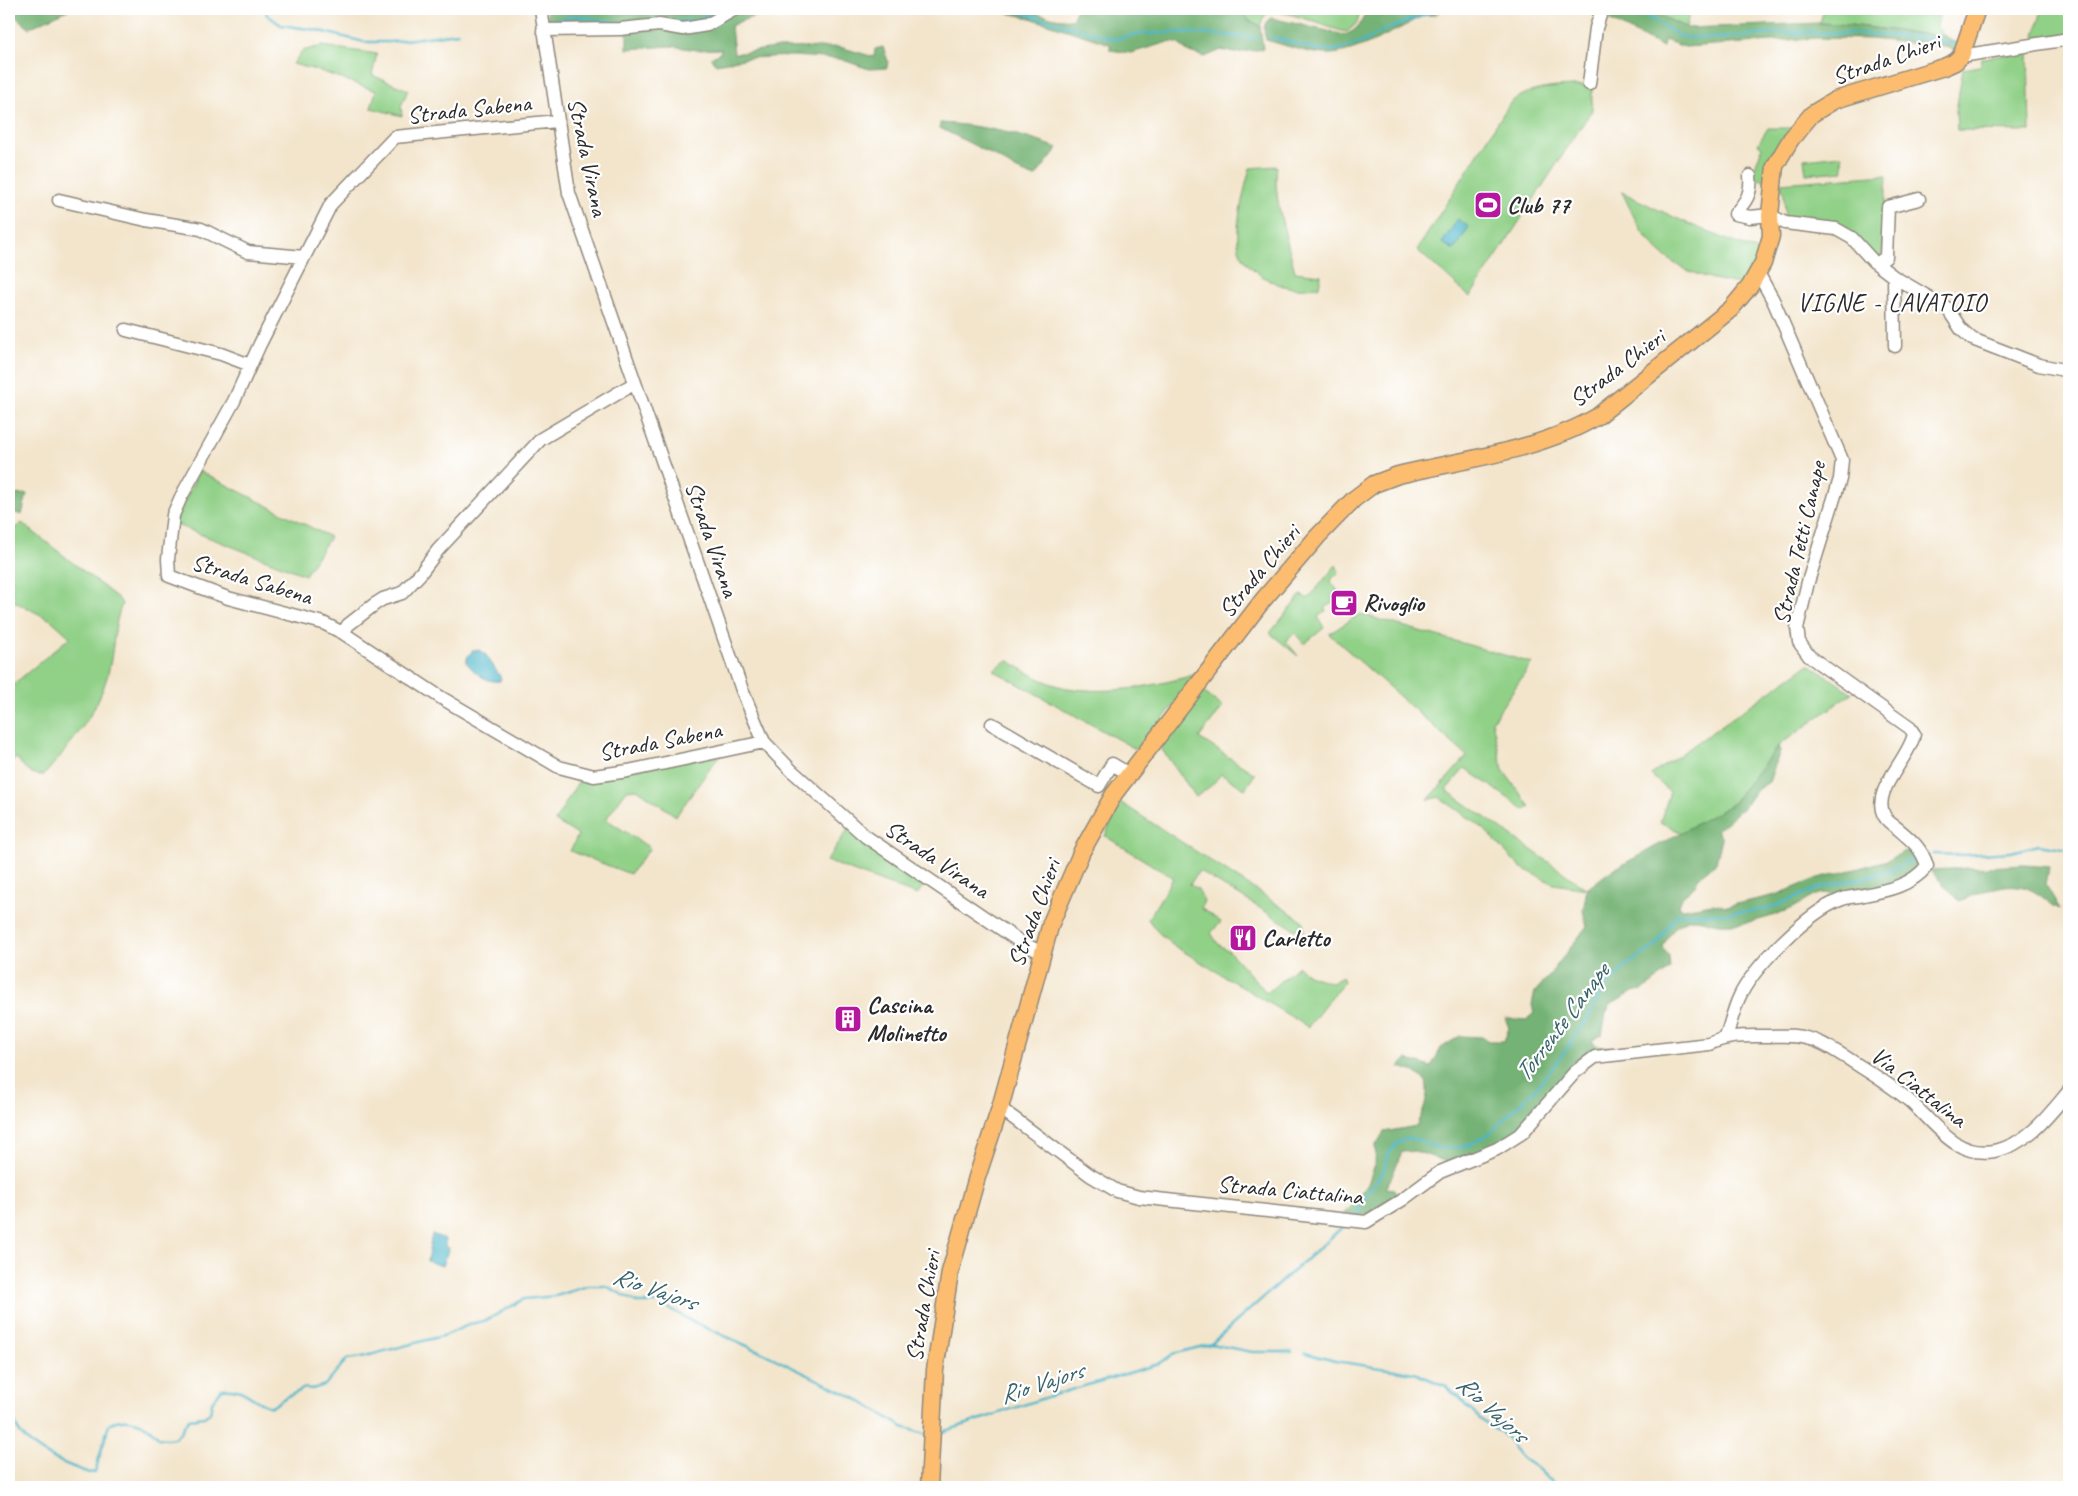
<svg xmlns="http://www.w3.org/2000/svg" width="2078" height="1496" font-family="Caveat,sans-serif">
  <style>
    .green { fill: #90d087; stroke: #5e7e59 }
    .forest { fill: #74b274; stroke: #506e50 }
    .water { fill: #4bb6c9; stroke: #3b707a }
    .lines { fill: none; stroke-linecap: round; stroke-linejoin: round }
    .stream { stroke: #4bb6c9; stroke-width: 2.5 }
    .minor-casing { stroke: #8f887c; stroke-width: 15 }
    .major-casing { stroke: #8f887c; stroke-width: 19 }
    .minor { stroke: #fff; stroke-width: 12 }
    .major { stroke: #fcbd6f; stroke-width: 16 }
    .labels { text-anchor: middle; stroke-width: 4.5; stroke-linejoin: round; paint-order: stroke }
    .street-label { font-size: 24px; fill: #2b2b2b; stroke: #fff }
    .poi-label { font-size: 24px; font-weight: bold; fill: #2b2b2b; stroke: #fff; text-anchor: start }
    .neighbourhood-label { font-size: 25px; letter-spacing: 1px; fill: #2b2b2b; stroke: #fff }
    .water-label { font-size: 25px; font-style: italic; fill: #38636a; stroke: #fff }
  </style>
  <rect width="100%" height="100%" fill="#fff"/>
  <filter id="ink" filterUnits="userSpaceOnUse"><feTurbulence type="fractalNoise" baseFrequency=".02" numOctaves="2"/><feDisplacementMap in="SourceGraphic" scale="10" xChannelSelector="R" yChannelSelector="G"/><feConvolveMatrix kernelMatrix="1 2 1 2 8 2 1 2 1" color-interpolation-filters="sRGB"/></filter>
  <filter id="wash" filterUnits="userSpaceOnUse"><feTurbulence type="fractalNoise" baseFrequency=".0096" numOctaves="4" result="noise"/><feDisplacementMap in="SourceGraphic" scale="20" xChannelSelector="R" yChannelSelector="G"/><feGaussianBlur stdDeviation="1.12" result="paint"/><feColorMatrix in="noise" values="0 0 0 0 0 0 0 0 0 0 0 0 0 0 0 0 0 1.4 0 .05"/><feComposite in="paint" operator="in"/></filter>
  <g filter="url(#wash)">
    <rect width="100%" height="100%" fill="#f3e5cc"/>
    <path class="green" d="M1241,9H1361L1357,23L1347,32C1327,29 1287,8 1269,13C1264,15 1262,21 1260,26L1249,20Z
      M1646,9H1690L1686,28Z
      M1824,9H1941L1937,27L1946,37L1850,25L1820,23Z
      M2042,9H2069V35L2035,37Z
      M322,46L377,54L372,75L408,90L401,106L402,116L371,108L376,91L323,72L293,64L302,51Z
      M2028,52L2030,131L1957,130L1956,111L1963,69L1980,66L1982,58Z
      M1592,85V110L1470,297L1417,250L1510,103C1531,85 1565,87 1592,85Z
      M1768,128H1793C1783,143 1765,161 1766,180L1751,179L1762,147L1758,144Z
      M1842,155L1843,171L1806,174L1804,159Z
      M1277,166C1272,196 1288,242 1295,272L1321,275L1319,287C1312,287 1304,289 1296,288C1274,287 1241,268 1238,244C1236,219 1244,192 1250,168Z
      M1887,175L1882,256L1877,259L1851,234L1785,219L1784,194L1780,183Z
      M1622,192C1668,215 1713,236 1762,252L1745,285C1702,278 1671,271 1644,234C1635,221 1629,206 1622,192Z
      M199,471L330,537L305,575L174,524Z
      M22,523L119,599L122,604C114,624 114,644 110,665C101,709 73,742 44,775C30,776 25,769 17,758L10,761L9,759V688L70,637L51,620L9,599V532Z
      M1336,565L1339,572L1332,579L1331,582L1338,591L1334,594L1337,600L1324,608L1326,611L1318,617L1324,628L1304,644L1295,633L1286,641L1298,656L1270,633L1300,596L1302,595L1308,599Z
      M1360,614L1532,663L1492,721L1503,770L1530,807L1525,810L1465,768L1446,790L1587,889L1554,884L1520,867L1483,828L1439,797L1428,800L1467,756L1329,634Z
      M1007,660C1025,671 1045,684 1067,688C1111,695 1155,686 1197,674L1139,751L993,670Z
      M1809,664L1852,693L1778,746L1731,805L1682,833L1660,822L1670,792L1651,775Z
      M1202,691L1223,707L1199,738L1255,774L1245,789L1221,774L1212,785L1196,797L1160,747Z
      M719,756L676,816L637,789L627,790L606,819L650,848L630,874L570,851L578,835L555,821L581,777Z
      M1120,802L1303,921L1304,935L1199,871L1190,884L1198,889L1204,901L1201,908L1221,922L1211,933L1218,944L1229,951L1267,993L1298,966L1308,975L1332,983L1342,977L1344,981L1308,1027L1171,944L1155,929L1148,919L1173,878L1105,836Z
      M849,828L925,883L917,895L826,861Z"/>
    <path class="forest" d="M9,9H70L29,28L9,11Z
      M558,9H602L614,14L632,11L642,14H696L704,9H727L709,21L683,24H548L547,11Z
      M763,9H807L806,13C782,10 752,14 731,26L734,54L774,48L840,47L874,57L875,49L883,47L888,61L887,68L869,69L840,59L793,56L749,58L716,64L710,58L721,52V49L696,50L672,46L627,49V32Z
      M990,9H1020L1055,18L1072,20L1077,9H1241L1249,20L1260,26L1263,49L1235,53L1221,50L1205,57L1189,52L1177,43L1168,42L1131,53L1110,50V44L1030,18Z
      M1367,9H1442L1435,15H1425C1400,28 1358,52 1331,54C1310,55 1286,45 1266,40C1264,31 1262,23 1271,18L1345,35C1358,30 1362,22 1367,9Z
      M1606,9H1646L1687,28L1820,23L1850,25L1946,37L1951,41L1962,43L1958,51L1945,47L1872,39L1816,38L1685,47L1664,40L1663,47L1603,17Z
      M940,123C981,125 1020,134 1058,148L1035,177L1017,170L995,156L940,128Z
      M27,494L22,515L9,511V495Z
      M1778,746L1780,751L1769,782L1755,791L1745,806L1717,830L1722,838L1716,863L1699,877L1694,887L1682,896L1678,906L1683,909L1712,904L1727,906L1776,895L1818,878L1856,869L1888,860L1912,848L1922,865C1889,891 1869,885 1833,896C1820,887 1805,903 1794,907C1786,911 1777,914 1769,917C1753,922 1735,925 1719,924C1711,923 1704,920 1696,919C1679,918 1669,934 1663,947L1669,957L1670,969L1643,990L1633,992L1610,1005L1606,1013L1602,1035L1594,1039L1592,1042L1598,1046L1610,1048L1595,1052L1520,1130L1494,1147L1447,1162L1415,1151L1402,1152C1395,1166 1395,1174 1385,1188L1394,1189L1398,1196L1375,1211L1362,1216L1343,1214L1354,1204L1368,1184L1375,1164L1376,1145L1384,1132L1416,1126C1423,1111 1430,1097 1426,1081L1415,1072L1399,1067L1406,1059L1431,1067L1441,1048L1460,1036L1482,1037L1488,1041H1504L1509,1028L1505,1018L1526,1020L1534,1013L1532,1005L1535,992L1548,977L1587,926L1583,911L1587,889L1609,872L1731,805Z
      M2025,865L2049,867L2046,885L2060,909C2051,906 2046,899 2038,894C2012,876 1986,891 1959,901L1930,870Z"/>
    <path class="water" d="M1458,219L1469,227L1454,250L1442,243Z
      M473,650H479L486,655L501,678L500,681C486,683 474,672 466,662L468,656Z
      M432,1234L445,1239V1246L449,1248L442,1266L427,1261Z"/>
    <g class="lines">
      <path class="stream" d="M265,9L267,15L281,25L316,30L364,42H390L458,33
        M1007,9L1115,39L1137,34L1186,32L1257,38
        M1629,9L1642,14L1682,37L1718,38L1796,32L1872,34L1925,38L1957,45
        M554,20L576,16L623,23
        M668,21H694L720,10
        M1271,37L1319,50H1337L1365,41L1382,31L1440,9
        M1933,854L1964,855L2011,852L2038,845L2069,850
        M1354,1216L1359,1212L1365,1197L1384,1170L1389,1153L1397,1143L1406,1138L1415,1139L1439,1148L1465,1147L1489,1134L1536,1088L1567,1049L1589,1016L1602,991L1626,966L1655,946L1677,914L1730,913L1767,909L1822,887L1888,872L1917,857
        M1211,1344L1346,1224
        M1305,1353L1335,1361L1414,1373L1446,1386L1453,1393L1459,1396L1466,1406L1486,1424L1500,1431L1522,1458L1538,1469L1547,1478L1562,1487
        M9,1406C11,1412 12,1418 15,1424C27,1450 64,1464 89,1473L95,1472L109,1424C127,1414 147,1423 159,1438C180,1442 178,1433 189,1419L204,1417L210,1413L212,1402L222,1389C246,1386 252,1403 272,1407L283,1399L305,1388L312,1389L325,1385L347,1359L362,1357L446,1335L470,1324L487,1320L524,1299L556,1296L588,1286H606L638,1303H660L691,1321L761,1352L855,1398L903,1427L927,1435
        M937,1434L1047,1397L1159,1364L1173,1354L1211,1344L1252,1352H1292"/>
    </g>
  </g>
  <g filter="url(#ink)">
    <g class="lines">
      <defs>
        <path id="minor" d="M541,9L569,193L742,690L764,742L791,770L865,836L1019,941L1042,953
          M543,30L620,29L659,25L683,29L707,25L735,9
          M1961,56L2069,39
          M1589,84L1596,28L1602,9
          M557,121L395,137L331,204L260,344L234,401L181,497L173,515L168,559L169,576L228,598L323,623L343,633L440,697L559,767L594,776L628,771L764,742
          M1750,176C1752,194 1746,201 1735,214L1750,217L1770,215L1785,223L1836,229L1852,238L1873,261L1894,277L1947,308L1961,329L1972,339L2039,365L2069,371
          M59,200L146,220L201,229L248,252L304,257
          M1877,264L1886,257L1888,207L1919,199
          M1894,277L1895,346
          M126,330L221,354L250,365
          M343,633L348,625L375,604L383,599L402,593L420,574L438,550L541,439L635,383
          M992,724L1099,786L1112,764L1129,774
          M1726,1037C1730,1025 1733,1012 1738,1000C1751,969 1808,912 1840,900C1846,897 1853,897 1859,896C1884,891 1910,887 1927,866C1922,848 1910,839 1897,828C1893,825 1888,822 1885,817C1869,792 1909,760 1914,734L1910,728L1809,656L1799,642L1797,628L1808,582L1840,479L1842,460L1773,300L1758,273
          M1000,1108L1090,1175L1117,1191L1139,1197L1366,1222L1402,1200L1440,1172L1497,1149L1522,1133L1575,1072L1595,1057L1709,1044C1730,1035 1743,1036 1765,1036C1780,1036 1795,1034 1810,1039C1823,1042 1835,1051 1847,1058C1867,1071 1888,1083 1906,1098C1933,1120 1953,1158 1994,1151C2027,1145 2049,1115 2069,1091"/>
        <path id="major" d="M929,1487L935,1370L950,1272L977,1177L1000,1108L1051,923L1082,851L1114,794L1263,600L1318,536L1354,499L1374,484L1398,475C1462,460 1542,450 1598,416L1731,309L1750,286L1763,263L1771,236L1770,215L1775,166L1791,139L1812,114L1835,100L1944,67L1955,62L1961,56L1977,9"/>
      </defs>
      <use href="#minor" class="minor-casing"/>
      <use href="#major" class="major-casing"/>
      <use href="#minor" class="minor"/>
      <use href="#major" class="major"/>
    </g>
  </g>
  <defs>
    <symbol id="stadium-square" viewBox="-11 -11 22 22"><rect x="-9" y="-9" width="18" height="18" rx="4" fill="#b5179e" stroke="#fff"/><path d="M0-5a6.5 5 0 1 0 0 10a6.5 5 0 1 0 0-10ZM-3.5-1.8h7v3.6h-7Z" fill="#fff"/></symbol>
    <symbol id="cafe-square" viewBox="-11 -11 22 22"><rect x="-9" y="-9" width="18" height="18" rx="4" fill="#b5179e" stroke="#fff"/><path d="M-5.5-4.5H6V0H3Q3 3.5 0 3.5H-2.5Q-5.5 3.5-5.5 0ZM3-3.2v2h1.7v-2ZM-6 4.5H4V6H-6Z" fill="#fff"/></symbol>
    <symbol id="restaurant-square" viewBox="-11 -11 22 22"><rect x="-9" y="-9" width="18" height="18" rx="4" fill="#b5179e" stroke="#fff"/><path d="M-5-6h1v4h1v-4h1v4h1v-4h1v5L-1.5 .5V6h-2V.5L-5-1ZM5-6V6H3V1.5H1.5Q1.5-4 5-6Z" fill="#fff"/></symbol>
    <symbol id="building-square" viewBox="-11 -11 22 22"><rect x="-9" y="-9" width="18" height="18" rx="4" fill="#b5179e" stroke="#fff"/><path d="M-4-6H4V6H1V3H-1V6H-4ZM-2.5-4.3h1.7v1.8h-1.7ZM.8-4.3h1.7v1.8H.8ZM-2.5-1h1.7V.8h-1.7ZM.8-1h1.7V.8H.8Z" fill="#fff"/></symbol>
  </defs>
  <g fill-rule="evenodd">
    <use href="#stadium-square" x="1472" y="189" width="32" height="32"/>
    <use href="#cafe-square" x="1328" y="587" width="32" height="32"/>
    <use href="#restaurant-square" x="1227" y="922" width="32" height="32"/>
    <use href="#building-square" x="832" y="1003" width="32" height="32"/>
  </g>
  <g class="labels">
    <g class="street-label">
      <text transform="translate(1886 59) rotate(-19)" y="8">Strada Chieri</text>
      <text transform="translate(469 109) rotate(-6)" y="8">Strada Sabena</text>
      <text transform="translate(588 157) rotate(78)" y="8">Strada Virana</text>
      <text transform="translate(1617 368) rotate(-37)" y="8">Strada Chieri</text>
      <text transform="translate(712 539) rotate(71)" y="8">Strada Virana</text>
      <text transform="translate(1799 543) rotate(-77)" y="8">Strada Tetti Canape</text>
      <text transform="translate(1259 571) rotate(-50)" y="8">Strada Chieri</text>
      <text transform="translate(252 579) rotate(17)" y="8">Strada Sabena</text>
      <text transform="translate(660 741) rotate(-11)" y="8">Strada Sabena</text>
      <text transform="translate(937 859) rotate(34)" y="8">Strada Virana</text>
      <text transform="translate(1034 913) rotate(-70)" y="8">Strada Chieri</text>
      <text transform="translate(1919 1087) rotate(38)" y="8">Via Ciattalina</text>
      <text transform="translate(1290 1190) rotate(5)" y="8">Strada Ciattalina</text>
      <text transform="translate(923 1306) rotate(-80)" y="8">Strada Chieri</text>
    </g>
    <g class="poi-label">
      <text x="1507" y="213">Club 77</text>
      <text x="1363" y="611">Rivoglio</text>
      <text x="1262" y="946">Carletto</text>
      <text x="867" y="1013">Cascina<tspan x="867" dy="28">Molinetto</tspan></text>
    </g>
    <g class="neighbourhood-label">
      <text x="1892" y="311">VIGNE - LAVATOIO</text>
    </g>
    <g class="water-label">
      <text transform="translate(1561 1022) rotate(-53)" y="9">Torrente Canape</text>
      <text transform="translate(655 1288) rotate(19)" y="9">Rio Vajors</text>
      <text transform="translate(1041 1382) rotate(-18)" y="9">Rio Vajors</text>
      <text transform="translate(1493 1408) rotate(42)" y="9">Rio Vajors</text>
    </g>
  </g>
  <rect width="2078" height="1496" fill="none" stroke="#fff" stroke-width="30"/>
</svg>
